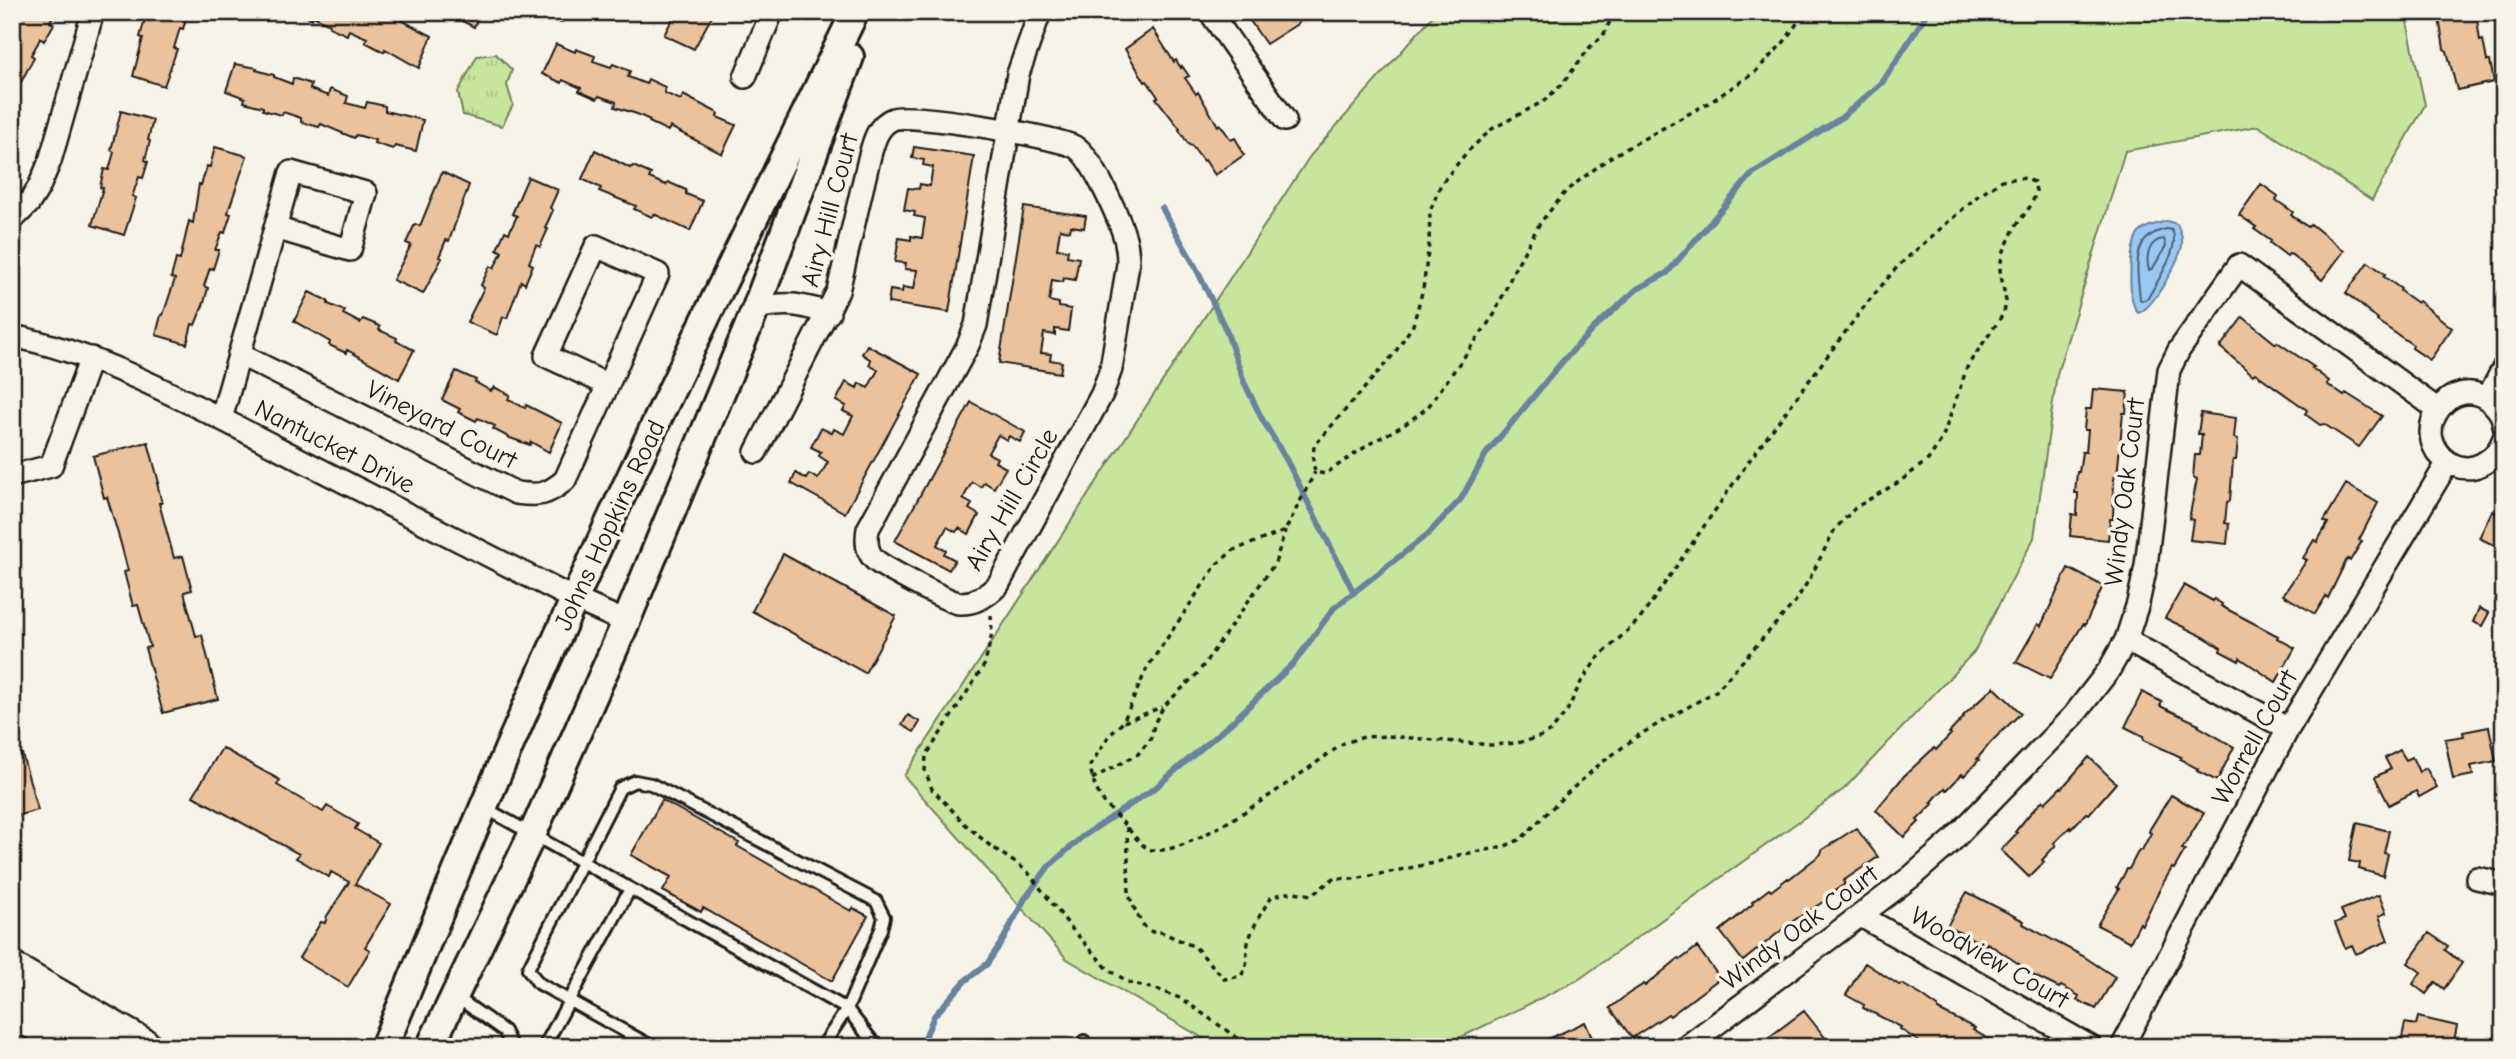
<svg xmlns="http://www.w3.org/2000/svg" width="2516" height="1059" font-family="'Comic Neue',sans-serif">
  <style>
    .green { fill: #c8e59d; stroke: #72805c; stroke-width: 2 }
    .park { fill: url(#park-tufts); stroke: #72805c; stroke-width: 2 }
    .water { fill: #99c8f4; stroke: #67839e; stroke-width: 2 }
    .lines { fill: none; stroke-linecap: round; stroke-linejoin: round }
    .shore { stroke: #4e6172; stroke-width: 2 }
    .stream { stroke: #67839e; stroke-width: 6 }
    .building { fill: #ebc29b; stroke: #1c1c1c; stroke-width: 2 }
    .service-casing { stroke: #1c1c1c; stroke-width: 16 }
    .minor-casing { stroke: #1c1c1c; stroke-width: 26 }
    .tertiary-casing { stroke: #1c1c1c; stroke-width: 32 }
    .trunk-casing { stroke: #1c1c1c; stroke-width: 42 }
    .path { stroke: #1c1c1c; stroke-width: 3.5; stroke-dasharray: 5 5; stroke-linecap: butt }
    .service { stroke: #f7f3e8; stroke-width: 10 }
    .minor { stroke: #f7f3e8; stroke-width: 21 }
    .tertiary { stroke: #f7f3e8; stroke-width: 26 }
    .trunk { stroke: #f7f3e8; stroke-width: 37 }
    .labels { text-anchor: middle; stroke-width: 7; stroke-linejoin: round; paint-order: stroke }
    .street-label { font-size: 26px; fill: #1c1c1c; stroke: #f7f3e8 }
  </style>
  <defs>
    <pattern id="park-tufts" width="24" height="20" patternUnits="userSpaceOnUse" patternTransform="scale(1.75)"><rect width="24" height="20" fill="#c8e59d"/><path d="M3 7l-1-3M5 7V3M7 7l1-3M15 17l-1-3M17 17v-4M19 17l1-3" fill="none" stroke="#abc487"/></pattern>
  </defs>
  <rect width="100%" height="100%" fill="#f7f3e8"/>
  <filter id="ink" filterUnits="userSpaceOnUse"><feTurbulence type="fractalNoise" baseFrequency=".0143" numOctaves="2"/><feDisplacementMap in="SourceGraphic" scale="14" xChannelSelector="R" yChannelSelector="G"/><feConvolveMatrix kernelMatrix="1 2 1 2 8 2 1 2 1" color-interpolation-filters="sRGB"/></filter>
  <g filter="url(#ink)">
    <path class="green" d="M1436,12H2405L2425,105L2372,200L2258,126L2125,151L2057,374L2034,538L1974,652L1844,789L1578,980L1441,1047H1218L1067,959L904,776L1310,156Z"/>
    <path class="park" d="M496,54L512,70L507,85L513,105L502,126L463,115L458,92L477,56Z"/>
    <path class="water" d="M2167,221L2177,224C2181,233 2184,241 2181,250C2176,265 2152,310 2138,313C2127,301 2129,251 2137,236C2143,226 2156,224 2167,221Z"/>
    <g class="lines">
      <path class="shore" d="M2167,229L2172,230C2181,248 2157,281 2148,298L2142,301L2140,299C2137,268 2130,236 2167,229Z
        M2164,239L2166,246L2153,268L2149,270C2145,257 2149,240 2164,239Z"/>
      <path class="stream" d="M1162,208L1195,266L1226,330L1244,382L1262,419L1286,459L1354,593
        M921,1047L934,1016L966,980L987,964L1003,940L1024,900L1049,866L1082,837L1155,788L1231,723L1294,663L1334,608L1428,534L1461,499L1486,454L1562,362L1593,329L1637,289L1667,273L1753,173L1841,118L1882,83L1928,12"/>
    </g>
    <path class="building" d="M20,12H55L50,22L54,24L44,41L40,38L38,43L31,55L34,57L16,92L12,90V22Z
      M153,12H188L183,29L180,28L174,48L177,49L164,86L133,76L143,38L140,37L145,19L150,21Z
      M295,12H386L432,36L419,68L385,49L384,52L369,44L365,42L367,38L349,30L347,35L329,27L330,24L313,16L312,19Z
      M445,12H480L474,27Z
      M538,12H566L561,23Z
      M676,12L713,14L694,49L664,35Z
      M1250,12H1310L1298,21L1299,23L1266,44L1246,15Z
      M2438,12H2476L2480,41L2483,40L2487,61H2490L2494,82L2457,90L2447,51L2444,49Z
      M1153,29L1174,62L1176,60L1181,68L1182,66L1189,76L1185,78L1196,94L1198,92L1218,126L1220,124L1231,140L1235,138L1241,148L1240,149L1244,155L1215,175L1205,160L1203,161L1192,146L1189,145L1179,130L1180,129L1156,98L1158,97L1147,81L1145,82L1125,49Z
      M556,44L575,52L576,49L592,55L595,56L593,61L611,67L613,64L630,71L628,77L646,84L648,79L665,87L664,93L681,100L683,95L718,113L717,117L736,125L722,154L674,129L670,127L668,131L649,122L650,120L637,114L615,107L616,102L599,96L597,99L579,91L581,88L563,80L562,83L542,74Z
      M235,64L257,68L256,70L274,75V77L292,84L293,78L311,84L310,89L328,96L330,89L348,96L346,103L365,108L367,102L385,106V111L423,120L416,151L395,146L393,149L374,143L375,140L356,135L354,138L321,124L319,127L301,122V118L283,112L282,115L270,112L263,110V107L244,102L245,98L226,91Z
      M121,111L153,120L148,140L150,141L145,160L148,162L143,178L139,177L133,194L132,196L136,198L124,235L92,225L103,188L100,187L104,169L109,170L114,152L111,150Z
      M215,147L247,156L229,209L228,213L231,214L226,229L225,233L222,232L215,250H219L213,269L210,268L204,286L208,288L204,303L195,325L192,324L187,344L156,335L161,315H163L175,279L171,278L176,259L180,260L189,221L193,223L199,184L201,185L207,166L210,167Z
      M914,147L974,156L949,312L888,303L890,290L902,292L903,287L914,289L916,277L917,270L905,269L906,263L895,262L899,238L911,240V236L922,238L924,225L925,218L914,216L915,212L904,210L908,188L919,189L920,184L930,186L932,172L933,167L923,165L924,160L912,158Z
      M595,150L630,168L633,166L651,174L649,178L654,180L666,185L668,182L686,190V194L703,201L690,231L654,214L652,217L634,209L636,206L599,191L601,188L582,179Z
      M442,172L469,185L449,241L446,240L439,257L442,258L423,294L393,280L411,245L406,243L415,224L420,226Z
      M528,177L558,190L550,208L553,210L545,228L548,229L540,247L536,245L529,263L533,265L525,284L521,281L507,318L503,317L497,335L467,322L484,288L481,285L490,266L494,268L502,252L497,249L505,231L509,233L517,216L512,214Z
      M2261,184L2278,196L2276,200L2293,212L2291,215L2308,227L2311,224L2344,251L2322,280L2292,255L2289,254L2287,256L2270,243L2271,241L2254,229L2256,227L2239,215Z
      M1024,207L1086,216L1084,228L1071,226L1070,231L1060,229L1057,249L1068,250L1067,256L1079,258L1075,280L1064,278L1063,282L1052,280L1050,295L1049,301L1059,303V307L1071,309L1068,331L1055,329V335L1044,333L1041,353L1051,354L1050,360L1062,362L1060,373L999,363Z
      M2368,262L2385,274L2383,276L2401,289L2400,291L2417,303L2419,301L2452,328L2430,360L2412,348L2413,345L2377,321L2378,319L2346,293Z
      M309,292L328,301V304L345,311L343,314L360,323L363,319L377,325L380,327L379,330L397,338L396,341L414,350L399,379L347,350L346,353L329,345L330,342L294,321Z
      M2243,317L2276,344L2277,342L2314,367L2312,368L2329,381L2327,384L2344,396L2346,393L2382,416L2359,447L2324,424L2320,425L2305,414L2307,410L2255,373L2253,375L2220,347Z
      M867,345L921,374L845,513L791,483L796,473L806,479L809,474L818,479L828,462L819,456L821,452L811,447L821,428L832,433L834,429L844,434L853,416L843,411L846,406L836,401L846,382L857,388L859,383L868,388L878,370L869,365L871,360L862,354Z
      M456,371L476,380L475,382L491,391L494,387L510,395L508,399L525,408L526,405L562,423L549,452L531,442L530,445L510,438L493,429L495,426L478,418L476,421L458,412L460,409L442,400Z
      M2093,389L2128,392L2126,413H2123L2117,477H2114L2113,519H2110L2108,540L2070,536L2072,514L2077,515L2078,493H2075L2077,472H2079L2082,452H2086L2088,430H2084L2086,409H2091Z
      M971,402L1025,432L1020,442L1009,436L1007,440L998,435L988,453L997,458L995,462L1006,468L994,488L984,482L981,487L972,482L966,493L963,499L972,504L969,509L979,515L969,534L959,528L956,532L947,527L937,545L946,550L944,554L955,560L949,570L895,541Z
      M2201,413L2236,418L2234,438L2238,439L2236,460H2233L2230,501L2227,502L2225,523L2229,524L2227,544L2190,540L2193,520L2189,519L2197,479L2193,477L2195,455H2200L2202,434H2198Z
      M148,442L159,483H157L162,503H159L174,558L183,556L192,590L184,592L196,636L202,635L218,699L163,713L145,648L150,647L138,605L133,606L124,572L128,571L121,544L107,497L104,498L93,456Z
      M2346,484L2378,503L2359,540L2362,541L2350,561L2348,559L2346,561L2328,598L2326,596L2315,614L2283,595L2307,560L2303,558L2314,540L2317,542L2328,523L2324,521Z
      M2492,511L2504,515V550L2479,538Z
      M783,554L896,616L865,673L752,611Z
      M2068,568L2103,586L2085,625L2083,624L2050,679L2016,662L2038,624L2041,626Z
      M2184,585L2213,601L2214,599L2222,604L2221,606L2278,636L2277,638L2295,648L2276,682L2240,658L2239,661L2220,651L2221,648L2204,637L2165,618Z
      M2479,608L2489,613L2482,626L2473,622Z
      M1994,687L2021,713L1991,742L1977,759L1979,760L1964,776L1962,774L1947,790L1945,788L1937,796L1931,803L1933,804L1917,820L1919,822L1904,837L1876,810L1904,776L1934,748L1936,750L1951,734L1949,733L1964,717L1963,716Z
      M2142,692L2162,702L2160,706L2199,724L2198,726L2234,747L2217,781L2197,771L2198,769L2180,759L2181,757L2144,740L2143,736L2125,727Z
      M908,715L920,722L914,732L902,725Z
      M2489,727L2496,761L2471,766L2473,775L2453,779L2445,739L2464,736L2463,732Z
      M222,748L280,780L277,785L323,812L327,806L358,824L355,829L379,843L355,884L391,904L365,947L370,950L348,987L299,958L321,922L325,923L327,916L349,882L331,872L329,877L296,858L299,854L193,796Z
      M2400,750L2406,760L2412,757L2419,772L2426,768L2437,787L2419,797L2416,791L2389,805L2375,777L2391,769L2385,758Z
      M22,754L38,810L12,817V756Z
      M2089,757L2116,783L2089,814L2086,813L2071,829L2070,827L2054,843L2056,845L2042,860L2044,862L2029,877L2001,850L2017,833L2015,832L2028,816L2043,800L2045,803L2061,787L2062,788Z
      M2171,795L2204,813L2182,849L2185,850L2174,869L2172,868L2162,885L2142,925L2140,923L2130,942L2097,925L2119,889L2117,887L2127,869H2129L2139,850H2142L2151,833L2149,832L2150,829Z
      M662,800L739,843L737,846L851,911L853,908L868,916L832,981L703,908L701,912L663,891L671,877L631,855Z
      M2357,823L2389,831L2384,853L2388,854L2383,876L2359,869L2360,863L2349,861Z
      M1856,828L1878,857L1843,881L1845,884L1827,896L1829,898L1793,921L1743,961L1720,931L1753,904L1752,902L1769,889L1771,891L1788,878L1789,879L1821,854L1822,850Z
      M1967,892L2024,921L2023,924L2083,956L2115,977L2096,1009L2077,1000L2079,996L2061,986L2059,988L2020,969L2022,966L1995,948L1987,943L1986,946L1947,926Z
      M2379,895L2386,913L2379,916L2388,941L2356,954L2352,945L2345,948L2335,923L2345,919L2341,910Z
      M2429,933L2448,946L2445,950L2462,963L2444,989L2435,982L2426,994L2413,984L2421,972L2408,963Z
      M1697,947L1720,978L1670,1016L1668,1014L1632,1038L1610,1008L1628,994L1644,984L1645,986L1679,958L1680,960Z
      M1865,963L1899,985L1902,984L1921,995L1938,1007V1010L1975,1028L1973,1030L1992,1041L1988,1047H1927L1900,1029L1901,1027L1863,1008L1864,1005L1846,995Z
      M1804,1011L1827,1040L1819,1047H1756Z
      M2418,1017L2457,1026L2453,1046L2444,1044L2443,1047H2400L2405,1023L2416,1025Z
      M1585,1022L1596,1047H1538L1547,1043L1546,1040Z"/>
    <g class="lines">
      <defs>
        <path id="service" d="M485,808L847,1009L822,1047
          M455,996L504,1031L512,1047
          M544,1047L630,889
          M653,1047L538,983L528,969L620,788L635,781L651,784L876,901L884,917L881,929L847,1009L877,1047
          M1081,1047L1084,1041"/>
        <path id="minor" d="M1210,12L1285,120
          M745,77L772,12
          M12,220L29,203L39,187L50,161L93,12
          M756,308C788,302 798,304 829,313
          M12,336C106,355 191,404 276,447C375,498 474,548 574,599L626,622
          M239,354L516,493C540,496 547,495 565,480L658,274L596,246L546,356L608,385
          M2487,399L2504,367
          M221,419L291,172L366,193L350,250L275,228
          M2504,425C2503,415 2498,408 2491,402C2453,369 2405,433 2448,462C2471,477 2496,461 2504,438
          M756,452L838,291L869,159C873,144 877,125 893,119C909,112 1061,137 1077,148C1092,158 1117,214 1123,232C1127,243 1128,253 1128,264L1111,369L1102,394L998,585C988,595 975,604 959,603C949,602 884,568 875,560C866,552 866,540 868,529L968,345L976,325L1018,74L1040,12
          M12,476L51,466L91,358
          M2126,640L2288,729
          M2477,878L2504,884
          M1861,916L2091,1047
          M1686,1047L1911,877L1952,841L2074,715L2109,670L2126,640L2138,603L2146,566L2169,370L2179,350L2239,265L2437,409
          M2122,1047L2288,729L2448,462"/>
        <path id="tertiary" d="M384,1047C446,897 507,747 574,600C663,402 760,207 855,12
          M430,1047L532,835L626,622L756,308L850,57"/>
        <path id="trunk" d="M12,972L142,1047
          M12,1008L82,1047"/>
      </defs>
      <use href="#service" class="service-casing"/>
      <use href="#minor" class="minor-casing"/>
      <use href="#tertiary" class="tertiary-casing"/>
      <use href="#trunk" class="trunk-casing"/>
      <path class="path" d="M1608,12L1610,21L1603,36L1590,47L1563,83L1544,101L1492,129L1467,152L1441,184L1430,211L1429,244L1423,289L1413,325L1394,354L1314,446L1313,461L1315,472L1325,474L1371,443L1404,425L1428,407L1494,315L1515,268L1540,223L1567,190L1609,158L1712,101L1755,72L1784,42L1805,12
        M991,615L992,633L985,664L926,756L925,770L932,789L965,824L988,844L1027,871L1072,929L1108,969L1130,983L1159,990L1182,999L1250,1047
        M1124,722L1162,707
        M1092,779L1138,754L1150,740L1155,722L1164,706L1198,673L1275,563L1285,531
        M1127,827L1129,895L1137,915L1144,926L1152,932H1161L1195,947L1225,979L1241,976C1250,962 1245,957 1248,943C1252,928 1263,909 1272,896L1294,892L1312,895L1334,878L1355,879L1434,863L1459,855L1503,847L1521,839L1564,796L1600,764L1639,735L1716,691L1795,602L1810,578L1835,529L1856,507L1899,482L1928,460L1942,439L1968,365L2004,313L2006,301L2000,270L2002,255L2015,227L2032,204L2036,191L2034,182L2022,178L2002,180L1980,194L1898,266L1867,303L1749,461L1640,619L1597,659L1581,682L1567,711L1551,731L1537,738L1517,743L1492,745L1388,736L1364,737L1344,743C1313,764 1181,867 1147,848C1138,843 1129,828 1121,821C1102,801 1095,794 1090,766L1108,737L1123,722L1147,668L1217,564L1234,550L1285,531L1315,472"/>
      <use href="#service" class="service"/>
      <use href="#minor" class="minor"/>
      <use href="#tertiary" class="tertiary"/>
      <use href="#trunk" class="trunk"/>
    </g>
  </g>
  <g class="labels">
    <g class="street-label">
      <text transform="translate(829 210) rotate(-75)" y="9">Airy Hill Court</text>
      <text transform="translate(442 424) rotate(27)" y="9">Vineyard Court</text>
      <text transform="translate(335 446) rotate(27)" y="9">Nantucket Drive</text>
      <text transform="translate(2124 492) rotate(-83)" y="9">Windy Oak Court</text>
      <text transform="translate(1011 499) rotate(-60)" y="9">Airy Hill Circle</text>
      <text transform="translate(609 525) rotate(-65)" y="9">Johns Hopkins Road</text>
      <text transform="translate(2254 737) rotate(-61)" y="9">Worrell Court</text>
      <text transform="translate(1799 927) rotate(-37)" y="9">Windy Oak Court</text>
      <text transform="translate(1990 957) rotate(30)" y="9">Woodview Court</text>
    </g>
  </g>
  <rect width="2516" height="1059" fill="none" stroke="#f7f3e8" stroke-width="42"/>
  <rect x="21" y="21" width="2474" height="1017" fill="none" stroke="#1c1c1c" stroke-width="2.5" filter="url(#ink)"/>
</svg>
